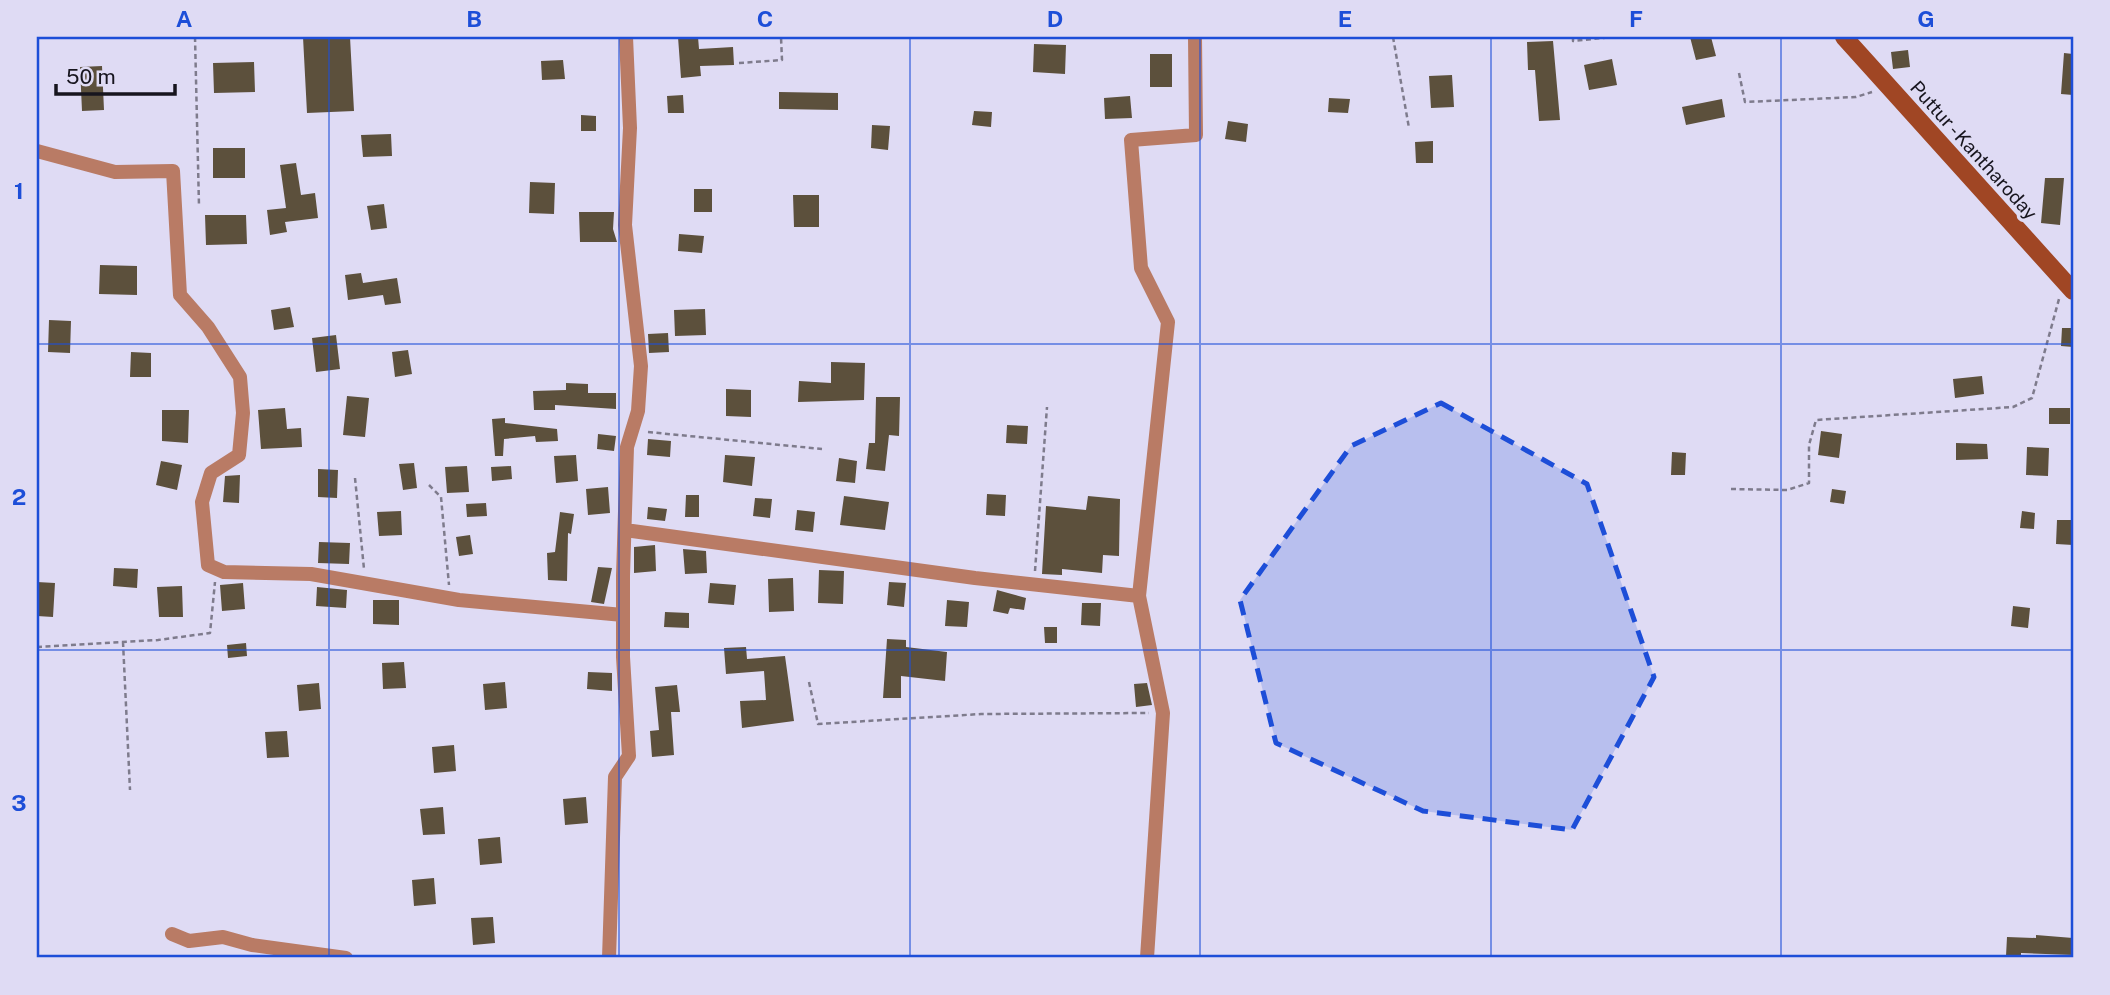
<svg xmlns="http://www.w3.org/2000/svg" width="2110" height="995" font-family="'Public Sans',sans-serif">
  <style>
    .building { fill: #5c503c }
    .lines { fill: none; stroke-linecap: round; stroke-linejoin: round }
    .path { stroke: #7e7b8c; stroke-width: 2.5; stroke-dasharray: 5 3.5; stroke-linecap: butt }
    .street { stroke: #b97b65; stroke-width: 14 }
    .secondary { stroke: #a04624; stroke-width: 18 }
    .marked { fill: #1d4ed8; fill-opacity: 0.2; stroke: #1d4ed8; stroke-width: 5; stroke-dasharray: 14 9; stroke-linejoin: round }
    .grid { fill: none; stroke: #1d4ed8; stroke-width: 2; stroke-opacity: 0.55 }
    .labels { text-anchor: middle; stroke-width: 7; stroke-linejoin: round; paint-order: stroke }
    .street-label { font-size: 19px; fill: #17151e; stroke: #dfdbf4 }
    .neatline { fill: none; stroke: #1d4ed8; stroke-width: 2.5 }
    .grid-label { font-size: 23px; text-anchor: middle; font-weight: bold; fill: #1d4ed8 }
  </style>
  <rect width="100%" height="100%" fill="#dfdbf4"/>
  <path class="building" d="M303,37H350L354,111L307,113Z
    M678,37H698L699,49L733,47L734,65L700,66L701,76L681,78Z
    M1690,37H1711L1716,56L1696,60Z
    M1553,41L1560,120L1539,121L1535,70H1528L1527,42Z
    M1034,44L1066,45L1065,74L1033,72Z
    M1908,50L1910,67L1893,69L1891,52Z
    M2064,53L2073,54V95L2061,94Z
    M1150,54H1172V87H1150Z
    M1612,59L1617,85L1589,90L1584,65Z
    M563,60L565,79L542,80L541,61Z
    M254,62L255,92L214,93L213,63Z
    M102,66L104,110L82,111L80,67Z
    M1452,75L1454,107L1431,108L1429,76Z
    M779,92L838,93V110L779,109Z
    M683,95L684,113H668L667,96Z
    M1130,96L1132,118L1105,119L1104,98Z
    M1329,98L1350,99L1348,113L1328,112Z
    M1722,99L1725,117L1686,125L1682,107Z
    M974,111L992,112L991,127L972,125Z
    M581,115L596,116V131H581Z
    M1228,121L1248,124L1246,142L1225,139Z
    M872,125L890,126L888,150L871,148Z
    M391,134L392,156L363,157L361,135Z
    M1433,141V163H1416L1415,142Z
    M213,148H245V178H213Z
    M296,163L301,195L315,193L318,218L285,222L287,232L270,235L267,210L286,208L280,165Z
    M2045,178H2064L2060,225L2041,223Z
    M530,182L555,183L554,214L529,213Z
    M694,189H712V212H694Z
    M793,195H819V227H794Z
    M384,204L387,228L371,230L367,206Z
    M579,212H614L613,229L617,242H580Z
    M205,215H246L247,244L206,245Z
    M679,234L704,236L702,253L678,251Z
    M100,265L137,266V295L99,294Z
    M361,273L363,283L397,278L401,303L385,305L383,295L348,300L345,275Z
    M290,307L294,327L274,330L271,310Z
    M705,309L706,335L675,336L674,310Z
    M49,320L71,321L70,353L48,352Z
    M2062,328H2073V347L2061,346Z
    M668,333L669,352L649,353L648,334Z
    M336,335L340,369L316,372L312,338Z
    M408,350L412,374L395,377L392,352Z
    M131,352L151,353V377H130Z
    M831,362L865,363L864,400L798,402L799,381L831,383Z
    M1982,376L1984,394L1955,398L1953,379Z
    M566,383L588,384V393H616V409L555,405V410H534L533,391L566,390Z
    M726,389L751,390V417L726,416Z
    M347,396L369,398L365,437L343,435Z
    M876,397H900L899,436L889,435L885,471L866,469L869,443H875Z
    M285,408L287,429L301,428L302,447L261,449L258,410Z
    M2049,408H2070V424H2049Z
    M162,410H189L188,443L162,441Z
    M505,418V423L557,429L558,441L536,442L535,436L504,439L503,456H495L492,419Z
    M1007,425L1028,426L1027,444L1006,443Z
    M1821,431L1842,434L1839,458L1818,455Z
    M598,434L616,436L614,451L597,449Z
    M648,439L671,441L670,457L647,455Z
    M1956,443L1987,444L1988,459L1956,460Z
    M2027,447L2049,448L2048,476L2026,475Z
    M1672,452L1686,453L1685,475H1671Z
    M576,455L578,481L556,483L554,456Z
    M725,455L755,457L752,486L723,482Z
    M839,458L857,461L855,483L836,481Z
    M161,461L182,465L177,490L156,485Z
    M414,463L417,488L403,490L399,464Z
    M467,466L469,492L447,493L445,467Z
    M511,466L512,479L492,481L491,467Z
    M318,469L338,470L337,498L318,497Z
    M240,475L239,503L223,502L225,476Z
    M608,487L610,513L588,515L586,489Z
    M1832,489L1846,491L1844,504L1830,502Z
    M987,494L1006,495L1005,516L986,515Z
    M686,495H699V517H685Z
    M844,496L889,502L885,530L840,525Z
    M1088,496L1120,499L1119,556L1103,555L1102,573L1062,569V575L1042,574L1046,506L1086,510Z
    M755,498L772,499L770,518L753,516Z
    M486,503L487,516L467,517L466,504Z
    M648,507L667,509L665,521L647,519Z
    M797,510L815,512L813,532L795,530Z
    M401,511L402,535L379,536L377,512Z
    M2022,511L2035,513L2034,529L2020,528Z
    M560,512L574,514L571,534L568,533L567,581L548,580L547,553L555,552Z
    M2057,520H2073V545L2056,544Z
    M470,535L473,554L459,556L456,537Z
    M319,542L350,543L349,564L318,563Z
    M655,545L656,571L634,573V547Z
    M683,549L706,551L707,573L685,574Z
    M598,567L612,568L604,604L591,602Z
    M114,568L138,569L137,588L113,586Z
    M819,570L844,571L843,604L818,603Z
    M793,578L794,611L769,612L768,579Z
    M37,582L55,583L53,617L37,616Z
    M889,582L906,583L904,607L887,605Z
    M243,583L245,609L222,611L220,585Z
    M710,583L736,585L734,605L708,603Z
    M182,586L183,617H159L157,587Z
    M317,587L347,590L346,608L316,606Z
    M997,590L1026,598L1024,610L1010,608L1008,614L993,611Z
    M373,600H399V625L373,624Z
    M947,600L969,602L967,627L945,626Z
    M1082,603H1101L1100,626L1081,625Z
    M2013,606L2030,608L2028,628L2011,626Z
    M665,612L689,613V628L664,627Z
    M1044,627H1057V643H1045Z
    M887,639L906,640V647L947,652L945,681L901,676V698H883Z
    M246,643L247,656L228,658L227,645Z
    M746,647L747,659L785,656L794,721L742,728L740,701L766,700L764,671L726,674L724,648Z
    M404,662L406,688L383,689L382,663Z
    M588,672L612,673V691L587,689Z
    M505,682L507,708L485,710L483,684Z
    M319,683L321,709L299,711L297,685Z
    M1147,683L1152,705L1136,707L1134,684Z
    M677,685L680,712H671L674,755L652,757L650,731L659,730L655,687Z
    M287,731L289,757L267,758L265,732Z
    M454,745L456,771L434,773L432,747Z
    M586,797L588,823L565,825L563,799Z
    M443,807L445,834L423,835L420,809Z
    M500,837L502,863L480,865L478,839Z
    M434,878L436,904L414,906L412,880Z
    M493,917L495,943L473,945L471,918Z
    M2036,935L2073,938V955L2021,953V957L2006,956L2007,937L2036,938Z"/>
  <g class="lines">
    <path class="path" d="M195,37L199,206
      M1393,37L1409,128
      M1573,37V41L1612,37
      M739,63L782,60L781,37
      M1739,73L1745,102L1856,97L1872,92
      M648,432L822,449
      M355,478L364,569
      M429,485L441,497L449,585
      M1731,489L1787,490L1809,483V445L1816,420L2013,407L2032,398L2059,299
      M1035,571L1047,407
      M123,642L130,790
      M37,647L158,640L210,633L215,582
      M809,682L818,724L981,714L1149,713"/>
    <path class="street" d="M37,151L115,172L173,171L180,295L208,327L240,377L243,413L239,455L211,473L202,502L208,565L224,572L311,574L459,600L623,615
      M625,530L975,578L1139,596
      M172,934L189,941L223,937L252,945L346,958
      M609,958L615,777L629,756L623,657V576L627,447L638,411L641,366L625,225L630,128L626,37
      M1147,958L1163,713L1139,596L1168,322L1141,268L1131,140L1196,135L1195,37"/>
    <path class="secondary" d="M1844,37L2073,291"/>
  </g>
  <path class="marked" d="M1441,403L1587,484L1654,677L1572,830L1423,811L1276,743L1240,600L1351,446Z"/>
  <path class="grid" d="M329,37V958M619,37V958M910,37V958M1200,37V958M1491,37V958M1781,37V958M37,344H2073M37,650H2073"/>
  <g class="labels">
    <g class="street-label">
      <text transform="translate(1974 150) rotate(48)" y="7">Puttur - Kantharoday</text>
    </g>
  </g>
  <rect width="2110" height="995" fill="none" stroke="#dfdbf4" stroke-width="77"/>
  <path d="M56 84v10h119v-10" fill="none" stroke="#17151e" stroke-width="3.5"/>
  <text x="66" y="84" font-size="21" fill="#17151e" stroke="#dfdbf4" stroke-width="5" paint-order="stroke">50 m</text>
  <rect x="38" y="38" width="2034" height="918" class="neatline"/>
  <g class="grid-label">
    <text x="184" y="27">A</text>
    <text x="474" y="27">B</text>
    <text x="765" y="27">C</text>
    <text x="1055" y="27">D</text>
    <text x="1345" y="27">E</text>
    <text x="1636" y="27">F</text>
    <text x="1926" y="27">G</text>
    <text x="19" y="199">1</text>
    <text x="19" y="505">2</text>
    <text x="19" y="811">3</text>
  </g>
</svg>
